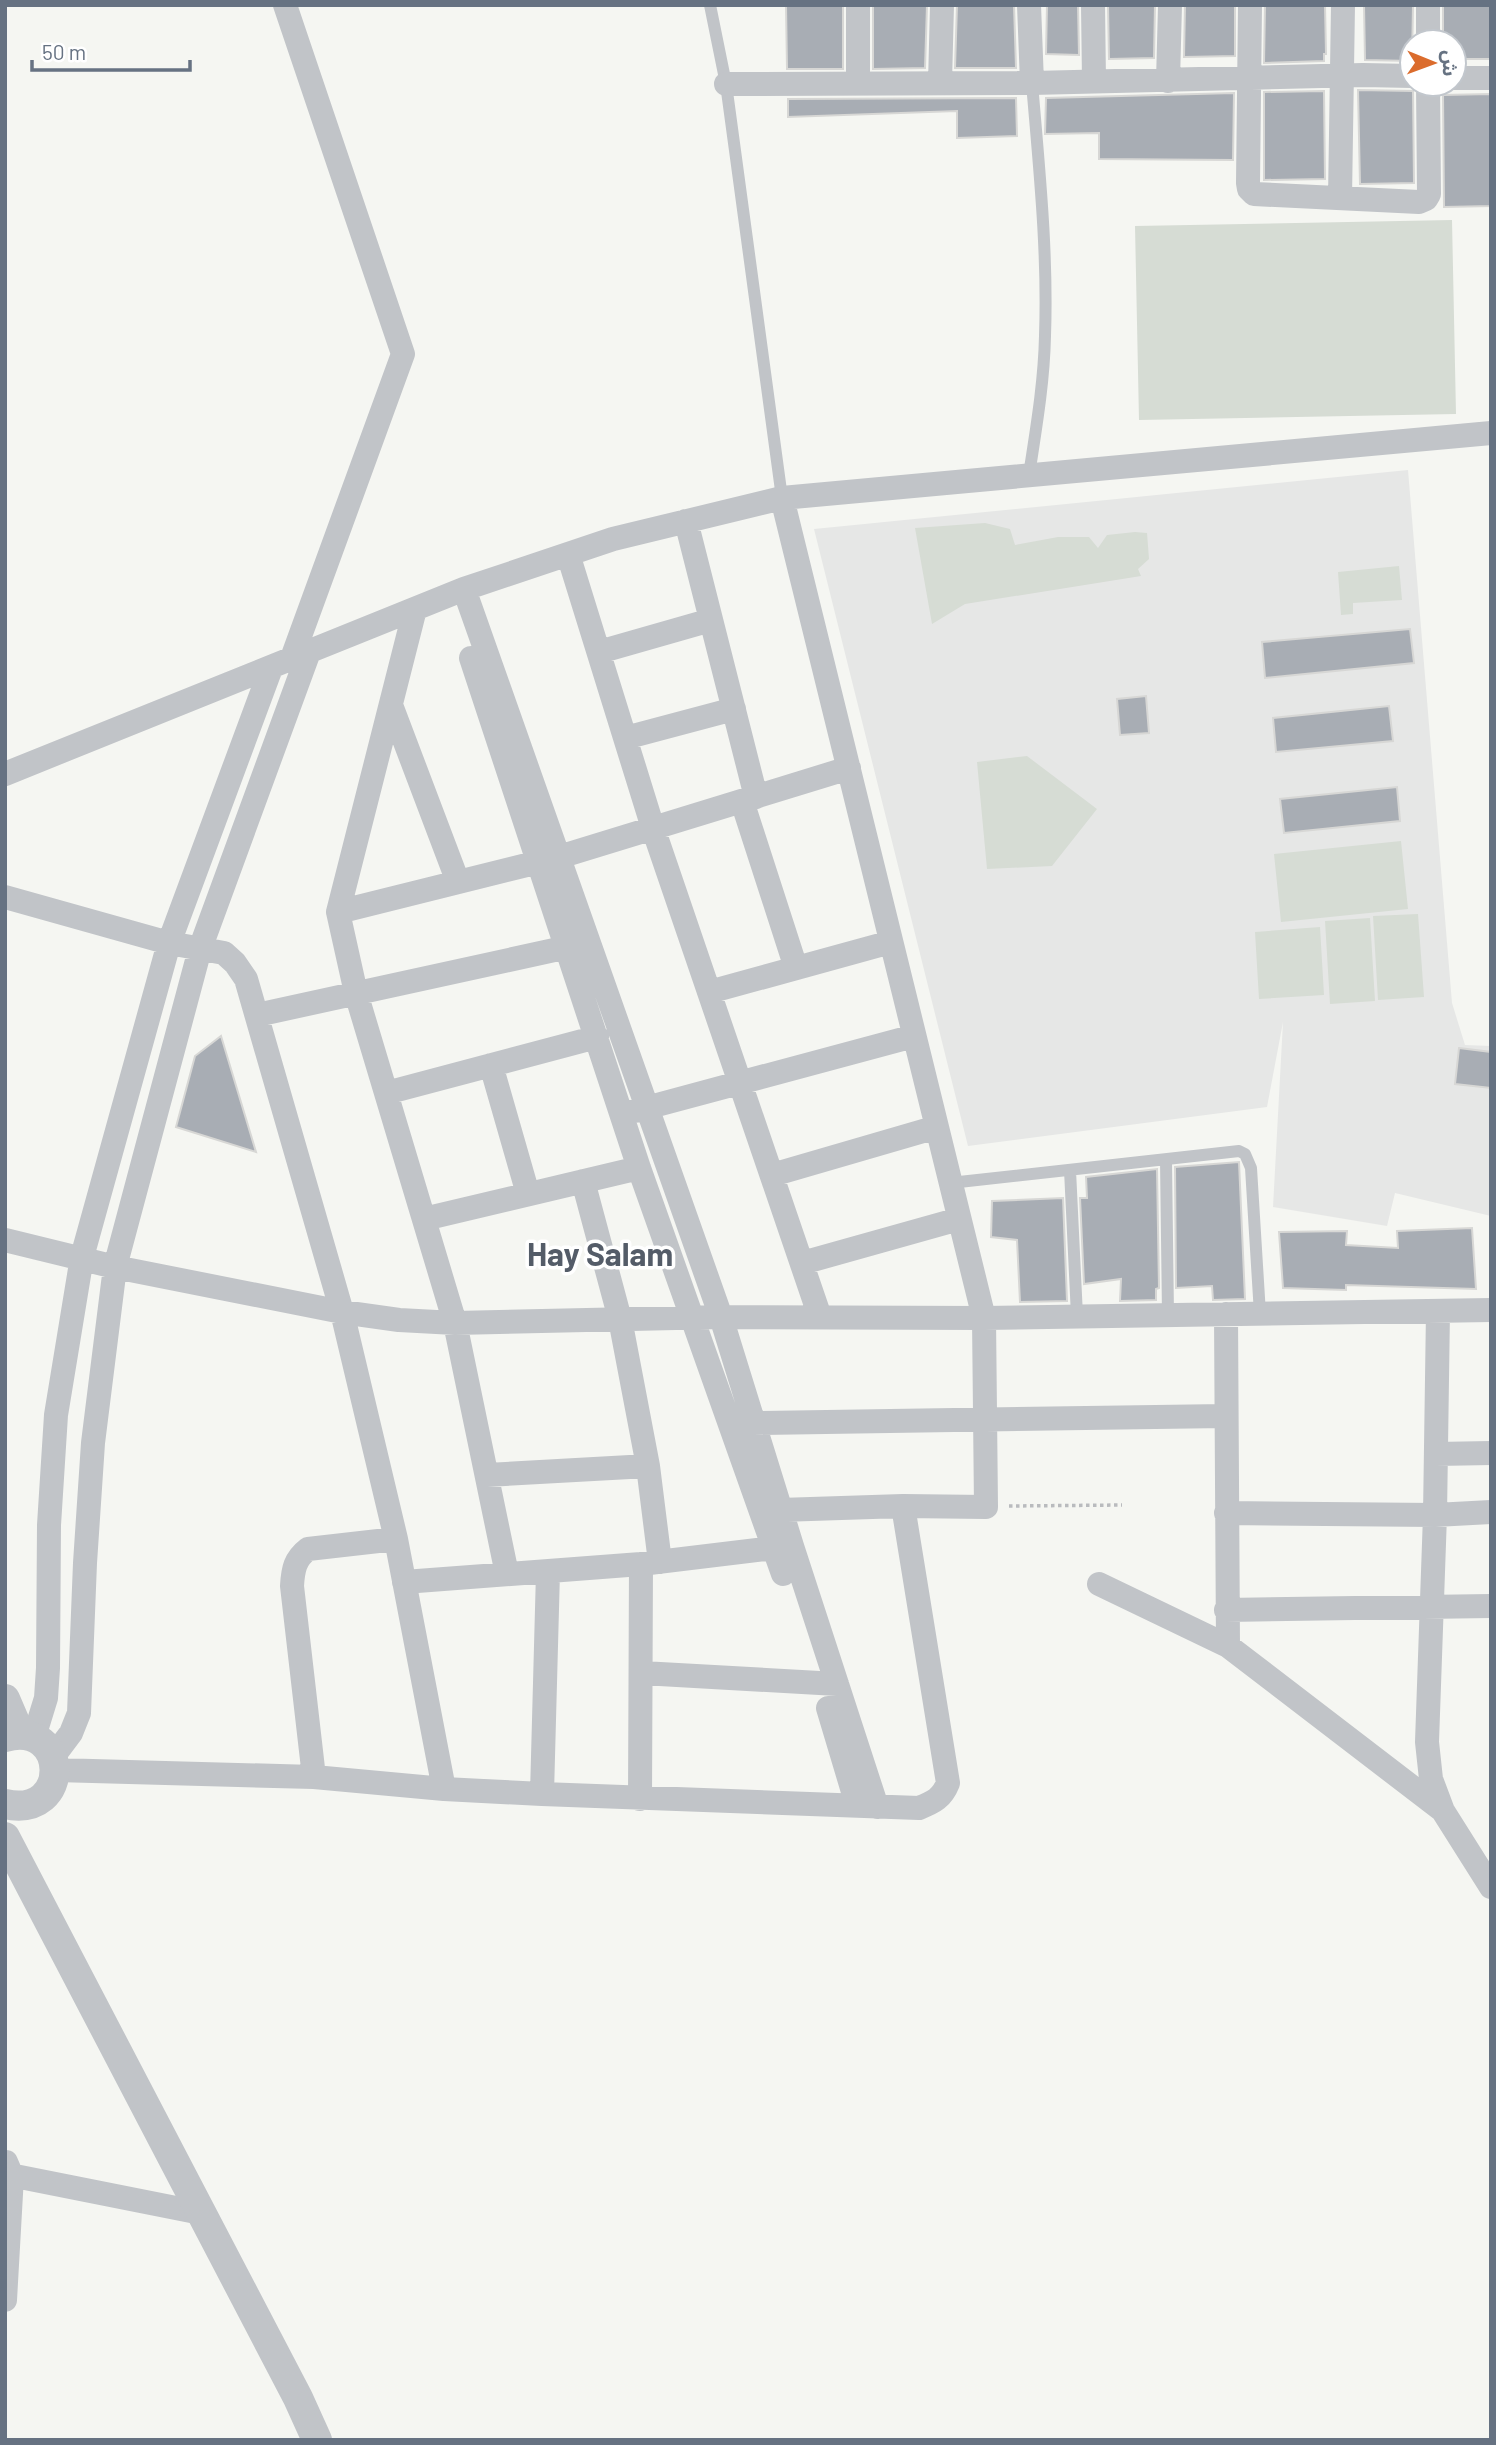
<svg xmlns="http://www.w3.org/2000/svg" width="1496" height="2445" font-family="Barlow,'Noto Sans Arabic',sans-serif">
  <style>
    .built { fill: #e6e7e6 }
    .green { fill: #d6dcd4 }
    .building { fill: #a8adb4; stroke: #d7d7d5; stroke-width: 2 }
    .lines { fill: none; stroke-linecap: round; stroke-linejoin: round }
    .path { stroke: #b9bbbe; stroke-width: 3.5; stroke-dasharray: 3.5 3.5; stroke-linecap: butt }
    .service { stroke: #c1c4c8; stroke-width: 12 }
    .minor { stroke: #c1c4c8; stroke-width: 24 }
    .tertiary { stroke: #c1c4c8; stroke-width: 30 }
    .labels { text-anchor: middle; stroke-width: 7; stroke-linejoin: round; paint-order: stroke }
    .district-label { font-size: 32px; font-weight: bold; fill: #545c68; stroke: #fff }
  </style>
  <rect width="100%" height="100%" fill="#f5f6f2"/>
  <path class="built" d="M1408,470L1452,1003L1465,1045L1491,1046V1216L1395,1193L1387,1226L1273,1207L1283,1022L1267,1107L968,1146L814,529Z"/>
  <path class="green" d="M1452,220L1456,414L1139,420L1135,226Z
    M985,523L1010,529L1015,545L1058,537H1089L1098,548L1107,535L1135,532L1147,533L1149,559L1138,569L1141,576L965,604L932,624L915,528Z
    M1399,566L1402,600L1353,603V614L1341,615L1338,572Z
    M1027,756L1097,809L1052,866L987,869L977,762Z
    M1401,841L1408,909L1281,922L1274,854Z
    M1418,914L1424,997L1378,1000L1373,916Z
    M1370,918L1375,1001L1330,1004L1325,921Z
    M1320,927L1324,995L1259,999L1255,932Z"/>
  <path class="building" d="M786,5H843V69H787Z
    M873,5H927L925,68L873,69Z
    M957,5H1014L1016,68H955Z
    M1047,5H1078L1079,55L1046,54Z
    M1108,5H1155L1154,58L1109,59Z
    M1185,5H1235V56L1184,57Z
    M1265,5H1325L1326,54H1324V61L1264,63Z
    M1364,5H1413L1412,61L1365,60Z
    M1443,5H1491V59H1454V42H1443Z
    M1358,90L1413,91L1414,183L1360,184Z
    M1324,91L1325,179L1264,180V92Z
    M1234,93L1233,160L1099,159V133L1045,134L1046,98Z
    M1491,94V206L1444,207L1443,95Z
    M1016,98L1017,136L957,138V111L788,117V99Z
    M1410,629L1414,663L1265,678L1262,642Z
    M1146,696L1149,733L1120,735L1117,699Z
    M1389,706L1393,741L1276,752L1273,718Z
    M1397,787L1400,821L1284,833L1280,799Z
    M221,1036L256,1152L176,1127L195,1056Z
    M1459,1048L1491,1052V1088L1455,1084Z
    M1239,1162L1245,1299L1213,1300L1212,1286L1176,1288L1175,1167Z
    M1157,1169L1159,1288L1156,1289V1300L1120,1301L1121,1279L1084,1284L1080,1198H1087L1086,1177Z
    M1063,1198L1067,1301L1020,1302L1017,1240L991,1237L992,1201Z
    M1472,1228L1476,1289L1346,1285V1290L1283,1288L1279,1232L1347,1231L1346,1245L1398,1248L1397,1231Z"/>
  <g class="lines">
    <path class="path" d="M1009,1506L1122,1505"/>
    <path class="service" d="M710,5L726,84L782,498
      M1029,475C1036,429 1044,383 1045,336C1048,252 1039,167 1032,83
      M1166,1160L1168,1315
      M1070,1170L1077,1316
      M950,1183L1239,1151L1245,1154L1251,1168L1260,1314"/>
    <path class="minor" d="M285,5L403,354L292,658
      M858,5V83
      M1029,5L1032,83
      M1093,5L1094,81
      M1250,5L1248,183L1249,189L1254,194L1419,202L1426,199L1429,194L1428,84
      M1428,5V42
      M1454,78H1491
      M1168,81L1170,5
      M940,83L942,5
      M726,84L1032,83L1363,75L1412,76
      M1340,198L1343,5
      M686,521L756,797
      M568,554L653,828L820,1317
      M464,589L721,1317L792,1546L877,1807
      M415,609L338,912L356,993L455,1323L507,1574
      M599,652L711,620
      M471,658L639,1168L783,1574
      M391,705L458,882
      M625,738L734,709
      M5,774L464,589L613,539L782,498L1491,433
      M742,801L796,968
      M5,897L169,943L224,953L235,963L246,979L342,1312L396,1539L444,1789
      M338,912L559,857L849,768
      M709,992L891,942
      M257,1015L568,947
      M491,1065L528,1194
      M386,1093L597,1037
      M631,1112L914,1036
      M772,1175L937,1127
      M583,1181L620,1319L648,1466L660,1562
      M424,1219L639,1168
      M5,1240L115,1267L342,1312L399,1320L455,1323L721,1317L984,1318L1491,1310
      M802,1263L959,1219
      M1438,1311L1435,1515L1427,1742L1431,1779L1443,1811L1491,1887
      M1226,1314L1228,1646
      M754,1423L1225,1416
      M1436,1454L1491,1453
      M487,1475L648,1466
      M780,1510L903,1506L986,1507L984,1318L782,498
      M1226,1513L1435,1515L1491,1512
      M404,1582L641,1564
      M1099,1584L1228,1646L1442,1810
      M1226,1610L1491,1606
      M642,1673L837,1684
      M828,1708L857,1805
      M34,1737L46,1698L48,1668L49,1525L56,1415L82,1257L169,943L271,668
      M53,1757L71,1733L79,1713L85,1563L93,1443L115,1267L200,949L310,649
      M56,1770L314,1777L444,1789L542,1794L919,1808C934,1802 942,1798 948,1783L903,1506
      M314,1777L292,1586C293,1569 295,1559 308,1549L396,1539
      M542,1794L548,1572
      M640,1799L641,1564L790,1546
      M5,2174L201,2213
      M5,2300L12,2176L6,2162"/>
    <path class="tertiary" d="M5,1699L20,1734
      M5,1737C69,1719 73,1819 5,1804
      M5,1837L298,2398L317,2440"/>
  </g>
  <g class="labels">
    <g class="district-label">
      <text x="600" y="1266">Hay Salam</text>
    </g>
  </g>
  <rect width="1496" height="2445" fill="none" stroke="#667282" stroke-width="14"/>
  <g transform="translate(1433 63) rotate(91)"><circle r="33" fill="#ffffff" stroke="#c2c7cd" stroke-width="2"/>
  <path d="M0-5L12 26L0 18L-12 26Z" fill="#db6c2d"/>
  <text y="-10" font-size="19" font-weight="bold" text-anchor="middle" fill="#667282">ش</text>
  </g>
  <path d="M32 60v10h158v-10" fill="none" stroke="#667282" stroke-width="3.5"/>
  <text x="42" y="60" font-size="21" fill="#667282" stroke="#ffffff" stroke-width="5" paint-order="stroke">50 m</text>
</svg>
